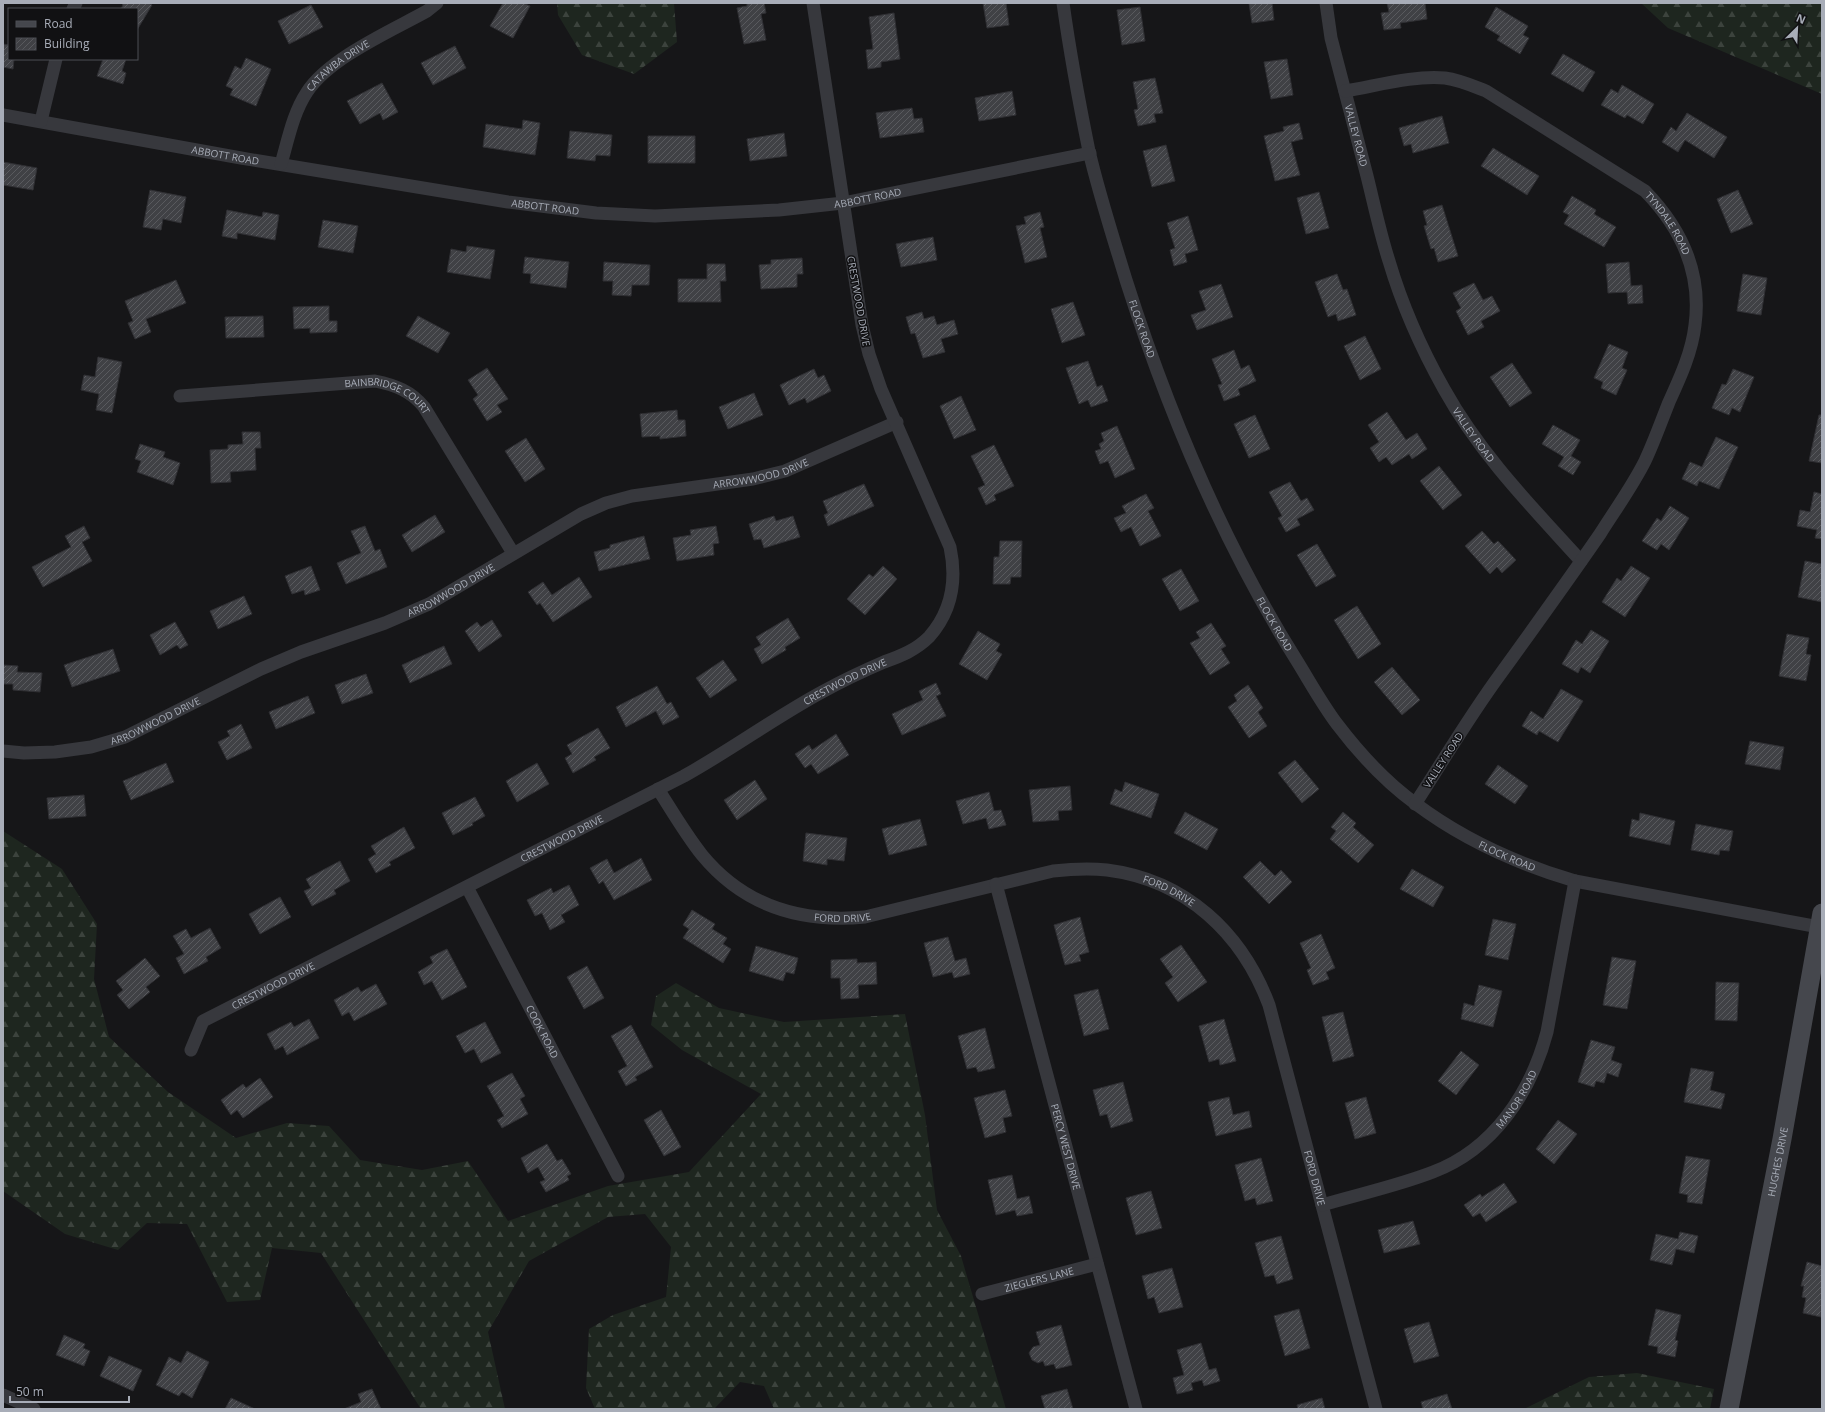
<svg xmlns="http://www.w3.org/2000/svg" width="1825" height="1412" font-family="'Open Sans',sans-serif">
  <style>
    .forest { fill: url(#forest-firs) }
    .building { fill: url(#building-hatch); stroke: #303034 }
    .lines { fill: none; stroke-linecap: round; stroke-linejoin: round }
    .street { stroke: #37383d; stroke-width: 13 }
    .secondary { stroke: #45474d; stroke-width: 19 }
    .labels { text-anchor: middle; stroke-width: 3; stroke-linejoin: round; paint-order: stroke }
    .street-label { font-size: 10px; fill: #a8adb8; stroke: #111113 }
  </style>
  <defs>
    <pattern id="forest-firs" width="22" height="20" patternUnits="userSpaceOnUse"><rect width="22" height="20" fill="#1e261f"/><path d="M5 1l3.5 6h-7zM16 11l3.5 6h-7z" fill="#3c433d"/></pattern>
    <pattern id="building-hatch" width="6" height="6" patternUnits="userSpaceOnUse"><rect width="6" height="6" fill="#404145"/><path d="M-1 1l2-2M0 6l6-6M5 7l2-2" fill="none" stroke="#595a5e"/></pattern>
  </defs>
  <rect width="100%" height="100%" fill="#161618"/>
  <path class="forest" d="M557,3H674L677,42L634,74L582,55L558,15Z
    M1641,3H1822V94L1668,28Z
    M3,831L62,869L97,924L94,979L109,1037L168,1092L236,1138L287,1123L329,1126L360,1160L422,1170L468,1161L508,1221L608,1186L689,1172L761,1094L682,1050L651,1025L656,996L676,983L719,1008L784,1022L905,1014L925,1115L937,1210L961,1256L1006,1409H774L764,1386L740,1382L714,1409H595L586,1388L589,1329L613,1315L666,1297L671,1247L645,1214L608,1217L529,1261L488,1332L505,1409H421L321,1253L272,1248L260,1300L227,1302L187,1224L147,1223L118,1250L65,1234L3,1191Z
    M1637,1373L1714,1389L1710,1409H1524L1589,1377Z"/>
  <path class="building" d="M121,3H149L152,5L137,30V9H121L123,5Z
    M503,3H523L530,6L513,38L490,26Z
    M747,3H764L766,13L761,14L766,40L744,44L737,8L747,6Z
    M983,3H1006L1009,25L987,28Z
    M1249,3H1272L1274,20L1252,23Z
    M1387,3H1425L1427,19L1400,23L1401,28L1384,30L1381,13L1389,12Z
    M311,5L323,27L289,44L278,21Z
    M1140,7L1145,41L1122,45L1117,10Z
    M1496,7L1528,26L1523,35L1529,38L1520,54L1497,40L1500,36L1485,27Z
    M894,13L900,59L881,62V67L868,69L866,50L873,49L869,17Z
    M3,44L9,45V59H14L13,69L3,67Z
    M455,46L466,68L433,85L421,63Z
    M1563,54L1595,72L1583,92L1551,74Z
    M246,58L271,69L256,106L230,95L233,89L226,86L235,66L241,69Z
    M103,59H126L122,71L126,73L123,84L97,76Z
    M1287,59L1293,95L1271,99L1264,62Z
    M1155,78L1163,113L1154,114L1156,122L1138,126L1134,110L1138,109L1133,82Z
    M382,83L398,112L383,120L380,113L360,124L347,101Z
    M1622,85L1654,104L1643,124L1627,115L1625,118L1601,105L1611,89L1618,93Z
    M1012,91L1016,115L979,121L975,98Z
    M912,108L914,119L922,118L924,132L880,138L876,113Z
    M1687,113L1727,137L1714,158L1685,140L1678,152L1662,142L1671,127L1676,131Z
    M1442,116L1449,143L1413,153L1411,144L1404,146L1399,128Z
    M523,120L540,123L535,155L483,147L486,124L522,129Z
    M1299,123L1303,139L1291,142L1300,175L1275,181L1264,136L1284,131L1283,127Z
    M570,131L612,135L610,156L596,155L595,161L567,158Z
    M784,133L787,156L750,161L747,139Z
    M648,136H695V163H648Z
    M1166,145L1175,181L1152,187L1143,151Z
    M1493,148L1539,176L1527,195L1481,166Z
    M3,162L37,168L33,190L3,185Z
    M150,190L186,197L181,223L163,219L161,230L143,227Z
    M1738,190L1753,224L1731,233L1717,199Z
    M1319,192L1329,228L1306,234L1297,198Z
    M1572,196L1596,210L1594,214L1616,227L1604,247L1564,224L1569,215L1563,212Z
    M1442,205L1458,256L1438,262L1434,248L1431,249L1424,226L1427,225L1423,211Z
    M227,210L262,217L263,212L279,215L275,240L237,233V239L222,236Z
    M1040,212L1044,227L1040,228L1047,257L1025,263L1016,226L1026,224L1024,217Z
    M1188,216L1198,250L1185,254L1187,262L1174,266L1170,250L1175,248L1167,223Z
    M323,220L358,226L353,253L318,247Z
    M933,237L937,260L901,267L896,244Z
    M467,246L495,250L490,279L447,272L451,249L466,252Z
    M525,257L569,262L566,288L530,283L531,274L523,273Z
    M802,258L803,274H797V287L761,289L759,265L771,264V260Z
    M604,262L650,265L649,285H632L631,296L612,295L613,281H603Z
    M1629,262L1631,286L1642,285L1643,303L1628,304L1627,292L1608,293L1606,264Z
    M707,264H725L726,281H720L721,302H678V279H707Z
    M1337,274L1343,290L1347,289L1356,315L1338,321L1336,314L1328,317L1315,282Z
    M1743,274L1767,278L1761,315L1737,311Z
    M176,280L186,303L146,319L151,332L135,339L128,323L133,321L125,301Z
    M1474,283L1483,300L1492,296L1500,311L1481,321L1484,327L1468,335L1456,311L1461,308L1453,293Z
    M1221,284L1233,317L1197,330L1191,315L1206,310L1199,291Z
    M1073,302L1085,335L1062,343L1051,309Z
    M329,306V321H337V332L310,333V328L294,329L293,307Z
    M922,312L924,319L934,316L937,325L954,320L958,334L941,339L945,352L923,358L915,333L911,334L906,317Z
    M263,316L264,337L226,338L225,317Z
    M418,316L450,333L438,353L406,336Z
    M1365,336L1381,369L1360,380L1344,346Z
    M1609,344L1628,352L1622,368L1627,370L1616,395L1601,388L1603,382L1594,378Z
    M1234,350L1241,369L1249,365L1256,381L1238,389L1240,395L1224,401L1218,385L1222,384L1212,359Z
    M98,357L122,362L112,413L96,410L99,394L81,390L84,375L95,377Z
    M1088,361L1097,387L1102,385L1108,401L1091,407L1088,400L1079,404L1066,368Z
    M1512,363L1532,393L1510,407L1490,377Z
    M487,368L508,399L497,405L502,412L487,421L473,399L478,395L468,380Z
    M814,369L818,378L824,375L831,391L807,403L805,398L789,405L780,385Z
    M1733,369L1754,377L1740,412L1732,408L1729,415L1712,408L1722,384L1726,385Z
    M754,393L763,415L728,429L719,407Z
    M961,396L976,430L954,439L940,406Z
    M677,410L678,420H685L686,436L660,439V436L642,437L640,414Z
    M1387,412L1406,440L1417,433L1427,449L1412,459L1409,454L1392,465L1386,457L1379,462L1370,448L1379,442L1368,425Z
    M1255,415L1270,449L1249,458L1234,424Z
    M1819,415H1822V463L1809,461Z
    M1553,425L1580,440L1571,456L1581,462L1573,475L1558,466L1564,457L1542,444Z
    M1117,426L1135,469L1115,478L1108,461L1100,464L1095,451L1101,449L1099,444L1104,441L1101,433Z
    M242,432H260L261,448H255L256,470L230,472L231,482L211,483L210,450L228,449V445L243,444Z
    M1716,437L1738,447L1719,489L1699,481L1697,486L1682,479L1690,462L1702,467Z
    M526,438L545,469L525,482L505,451Z
    M140,444L165,452L163,457L180,463L173,485L137,472L141,461L135,459Z
    M994,445L1014,486L994,495L996,500L986,505L978,488L985,485L971,456Z
    M1439,466L1462,495L1443,510L1420,481Z
    M1290,482L1301,501L1307,498L1314,510L1297,519L1300,525L1286,532L1278,518L1282,516L1269,492Z
    M864,484L874,506L828,526L824,515L828,513L823,501Z
    M1814,492L1822,494V539L1815,538L1817,530L1797,526L1800,510L1810,512Z
    M1146,494L1154,508L1148,511L1161,536L1140,546L1131,527L1121,532L1114,518L1126,513L1122,506Z
    M1670,506L1689,518L1669,550L1661,544L1657,550L1642,541L1657,518L1661,521Z
    M435,515L445,532L412,552L402,535Z
    M774,516L776,521L793,516L800,537L764,548L761,539L754,540L749,524Z
    M84,526L90,538L82,542L92,561L43,587L32,567L71,547L65,536Z
    M365,526L375,551L380,549L387,567L346,584L337,563L361,553L351,531Z
    M716,526L719,543L713,544L714,555L677,561L673,538L691,535L690,530Z
    M1482,531L1494,544L1498,541L1516,560L1502,573L1497,567L1490,574L1465,546Z
    M644,536L650,559L599,571L594,552L610,548V545Z
    M1000,541H1022L1021,577H1011L1010,584H993L994,557H999Z
    M1317,544L1336,576L1316,587L1297,555Z
    M1805,561L1822,564V602L1798,597Z
    M311,566L320,590L305,595L304,590L292,594L285,576Z
    M883,566L897,579L865,615L847,599L869,574L873,577Z
    M1631,566L1650,578L1625,617L1602,602L1617,578L1621,581Z
    M1181,569L1199,601L1180,611L1162,579Z
    M579,577L592,597L553,622L540,603L537,605L528,592L543,582L552,595Z
    M244,596L252,614L218,629L210,611Z
    M1357,606L1381,644L1358,659L1334,620Z
    M788,618L800,638L785,647L786,650L762,664L754,649L761,645L756,637Z
    M492,620L502,636L479,652L465,631L477,622L481,627Z
    M175,622L188,645L180,649L177,645L160,655L150,635Z
    M1211,623L1226,646L1221,649L1230,663L1210,675L1190,643L1200,638L1196,632Z
    M1591,630L1609,641L1590,673L1581,667L1578,673L1562,664L1576,640L1582,644Z
    M978,631L1000,644L996,651L1002,654L987,680L959,664Z
    M1787,634L1809,638L1806,654L1811,655L1806,681L1779,676Z
    M444,646L452,664L410,683L402,665Z
    M113,649L120,671L72,687L64,665Z
    M723,660L737,680L710,698L696,678Z
    M3,665L18,666L17,672L42,673L40,692L13,690V684H3Z
    M1392,667L1420,700L1402,715L1374,682Z
    M366,674L373,693L342,704L335,685Z
    M936,683L941,694L936,696L946,716L902,735L892,714L923,700L919,691Z
    M1248,685L1263,708L1258,712L1267,726L1249,738L1228,707L1237,701L1234,695Z
    M657,686L667,704L671,702L679,717L663,725L656,711L626,727L616,707Z
    M1561,689L1583,701L1558,742L1539,731L1537,735L1522,726L1531,711L1543,719Z
    M308,696L315,713L276,729L269,712Z
    M241,724L252,748L227,760L218,742L230,736L227,731Z
    M598,728L610,748L594,757L596,760L573,773L565,758L572,754L567,745Z
    M836,734L849,755L818,774L811,764L805,768L795,754L809,745L812,750Z
    M1750,741L1784,747L1780,770L1745,764Z
    M1295,760L1319,789L1302,803L1278,773Z
    M166,763L174,782L131,800L123,781Z
    M537,763L549,784L517,802L506,781Z
    M1498,765L1528,786L1515,804L1485,784Z
    M755,780L767,799L737,820L724,800Z
    M1125,782L1159,794L1151,818L1110,804L1115,789L1122,792Z
    M1070,786L1072,810L1058,811L1059,820L1033,822L1029,790Z
    M989,792L994,811L1001,810L1006,825L989,829L986,818L963,824L956,801Z
    M84,795L86,816L49,819L47,798Z
    M475,797L485,816L472,823L473,825L453,835L442,813Z
    M1185,812L1218,829L1207,850L1174,833Z
    M1343,812L1356,823L1353,827L1374,845L1358,863L1330,839L1336,831L1331,827Z
    M1640,813L1675,821L1670,845L1629,836L1632,819L1639,821Z
    M920,819L927,845L889,855L882,829Z
    M1696,824L1733,831L1729,851L1720,850L1719,855L1691,850Z
    M404,827L415,848L389,862L391,865L376,873L368,859L376,854L371,846Z
    M806,833L847,838L844,861L827,859V865L803,861Z
    M641,858L652,880L614,900L603,881L599,884L590,868L607,859L614,873Z
    M340,861L350,881L334,890L336,894L312,906L304,891L311,888L306,879Z
    M1260,861L1275,876L1281,870L1292,882L1269,904L1243,877Z
    M1412,869L1444,887L1433,907L1400,889Z
    M569,885L579,905L561,915L565,922L550,930L542,913L535,916L527,900L551,888L553,893Z
    M280,897L291,917L260,934L249,914Z
    M692,910L715,924L712,929L727,938L723,944L731,949L723,963L683,938L689,929L683,925Z
    M1080,917L1089,952L1079,955L1081,961L1065,965L1054,925Z
    M1493,919L1516,924L1508,960L1485,955Z
    M210,928L221,948L206,957L208,961L184,974L176,958L184,954L173,936L186,929L191,938Z
    M1321,934L1335,968L1326,972L1329,979L1313,985L1307,970L1311,968L1300,943Z
    M948,937L955,961L966,958L970,974L954,978L952,972L933,977L924,943Z
    M1181,945L1207,982L1178,1002L1165,983L1173,977L1160,959Z
    M756,946L798,958L794,974L786,972L783,981L749,971Z
    M447,949L467,987L442,1000L432,981L424,985L418,972L433,963L430,957Z
    M1612,957L1636,961L1627,1009L1603,1005Z
    M145,958L160,976L146,987L150,992L129,1009L117,995L123,990L116,981Z
    M857,959V963L876,962L877,984L858,985L859,998L841,999L840,978H831V960Z
    M587,966L604,998L584,1009L567,977Z
    M1716,982L1739,983L1737,1021L1715,1020Z
    M376,984L387,1004L354,1021L349,1012L342,1016L334,1000L358,987L361,992Z
    M1479,985L1502,991L1493,1027L1461,1019L1464,1003L1474,1006Z
    M1098,989L1109,1029L1084,1036L1074,995Z
    M1343,1012L1354,1056L1333,1062L1322,1017Z
    M309,1019L319,1038L287,1055L283,1046L275,1050L267,1034L291,1022L294,1027Z
    M1224,1019L1236,1061L1220,1065L1219,1059L1209,1062L1199,1026Z
    M485,1022L501,1053L481,1063L474,1049L465,1053L456,1036Z
    M631,1025L653,1067L635,1077L637,1080L626,1086L618,1071L627,1066L611,1036Z
    M985,1028L995,1068L978,1072L976,1067L967,1069L958,1036Z
    M1591,1040L1615,1047L1611,1060L1622,1064L1618,1077L1607,1073L1604,1083L1596,1081L1594,1087L1578,1082Z
    M1461,1051L1479,1065L1456,1095L1438,1081Z
    M1691,1068L1714,1072L1710,1090L1725,1094L1721,1109L1684,1102Z
    M512,1073L525,1096L520,1099L528,1114L502,1128L497,1120L504,1116L487,1086Z
    M260,1078L273,1097L243,1118L237,1110L231,1115L221,1100L243,1084L246,1088Z
    M1123,1082L1133,1121L1111,1128L1107,1114L1100,1116L1093,1090Z
    M1005,1090L1012,1116L1003,1118L1006,1132L985,1138L974,1098Z
    M1229,1097L1233,1115L1249,1111L1252,1127L1216,1136L1208,1102Z
    M1366,1097L1376,1133L1355,1139L1345,1103Z
    M661,1110L681,1147L664,1156L644,1120Z
    M1558,1120L1577,1134L1554,1164L1536,1149Z
    M547,1144L557,1161L562,1159L571,1174L567,1176L569,1180L546,1192L540,1182L545,1180L538,1167L528,1173L521,1158Z
    M1686,1156L1710,1160L1702,1204L1687,1202L1688,1195L1679,1193Z
    M1261,1158L1273,1201L1257,1205L1255,1198L1245,1201L1235,1165Z
    M1012,1175L1017,1199L1029,1196L1033,1213L1017,1216L1015,1210L996,1215L988,1180Z
    M1504,1183L1517,1202L1486,1222L1480,1213L1473,1217L1464,1205L1480,1194L1482,1197Z
    M1151,1191L1162,1228L1136,1235L1126,1198Z
    M1413,1221L1420,1244L1384,1253L1378,1230Z
    M1680,1232L1698,1236L1694,1253L1676,1249L1672,1265L1650,1260L1656,1234L1678,1239Z
    M1281,1236L1293,1279L1277,1284L1274,1275L1265,1277L1255,1243Z
    M1807,1262L1822,1266L1821,1317L1803,1313L1806,1298L1802,1297L1804,1286H1801Z
    M1172,1268L1183,1307L1159,1313L1154,1297L1148,1299L1142,1276Z
    M1299,1309L1310,1348L1285,1356L1274,1316Z
    M1656,1309L1681,1315L1675,1340L1678,1341L1675,1357L1657,1353L1658,1347L1648,1345Z
    M1429,1322L1439,1356L1414,1363L1404,1329Z
    M1061,1325L1072,1365L1056,1369L1054,1364L1045,1366L1043,1361L1038,1363L1032,1360L1029,1353L1033,1347L1040,1345L1036,1332Z
    M64,1335L85,1344L83,1348L90,1351L84,1366L56,1355Z
    M1201,1343L1209,1370L1216,1368L1220,1381L1204,1386L1202,1380L1191,1383L1193,1390L1177,1394L1173,1378L1184,1375L1177,1350Z
    M187,1351L209,1362L192,1398L182,1392L179,1396L156,1385L169,1357L181,1363Z
    M109,1356L142,1370L133,1391L100,1376Z
    M372,1389L381,1409H344L361,1402L358,1394Z
    M1067,1389L1073,1409H1045L1041,1396Z
    M1447,1394L1452,1409H1423L1421,1402Z
    M231,1398L255,1409H225Z
    M1322,1398L1325,1409H1298L1297,1405Z"/>
  <g class="lines">
    <g class="street">
      <path id="s1" d="M1063,3C1070,53 1079,102 1089,151C1099,194 1113,237 1126,280C1168,412 1223,543 1297,661C1310,682 1322,704 1337,724C1359,753 1387,783 1416,804C1464,840 1518,864 1575,881L1819,927"/>
      <path id="s2" d="M1326,3L1331,38C1343,84 1355,130 1367,176C1374,204 1380,233 1389,261C1402,305 1421,348 1444,389C1480,454 1532,507 1581,561"/>
      <path d="M73,9L76,3"/>
      <path id="s3" d="M1345,91C1376,86 1414,75 1445,78C1460,80 1473,86 1486,91L1645,191C1681,228 1702,272 1695,325C1692,352 1680,378 1669,402C1661,422 1654,442 1645,461C1632,487 1615,510 1600,534C1567,582 1533,629 1499,676C1469,717 1443,761 1415,804"/>
      <path id="s4" d="M3,115L241,158L508,202L596,213L655,216L779,210L843,203L1090,153"/>
      <path d="M41,121L56,59"/>
      <path id="s5" d="M281,164C288,140 293,113 307,92C329,58 391,31 427,11L437,3"/>
      <path id="s6" d="M180,396L375,381C395,385 411,391 424,407L513,553"/>
      <path id="s7" d="M3,751L24,753L55,752L91,747L125,737L261,669L301,652L385,623L429,604L581,514L606,503L632,496L753,479L785,471L897,422"/>
      <path id="s8" d="M658,789C672,811 686,835 702,855C744,906 801,923 865,917L1053,871C1071,869 1089,868 1107,870C1186,880 1242,933 1269,1005L1376,1409"/>
      <path id="s9" d="M996,884L1136,1409"/>
      <path id="s10" d="M467,887L618,1176"/>
      <path id="s11" d="M191,1050L203,1021L684,776C731,750 774,718 822,692C842,681 863,671 884,662C901,656 916,650 929,637C952,611 957,580 950,547L881,389L869,354L862,325L813,3"/>
      <path id="s12" d="M1322,1205C1359,1194 1397,1186 1433,1172C1494,1149 1531,1092 1547,1032L1575,881"/>
      <path id="s13" d="M982,1294L1097,1264"/>
      <path d="M3,1395L34,1409"/>
    </g>
    <path class="secondary" id="s14" d="M1729,1409L1782,1139L1822,913"/>
  </g>
  <g class="labels">
    <g class="street-label">
      <text dy="4" stroke="none"><textPath href="#s5" startOffset="118">CATAWBA DRIVE</textPath></text>
      <text dy="4" stroke="none"><textPath href="#s2" startOffset="136">VALLEY ROAD</textPath></text>
      <text dy="4" stroke="none"><textPath href="#s4" startOffset="226">ABBOTT ROAD</textPath></text>
      <text dy="4" stroke="none"><textPath href="#s4" startOffset="874">ABBOTT ROAD</textPath></text>
      <text dy="4" stroke="none"><textPath href="#s4" startOffset="550">ABBOTT ROAD</textPath></text>
      <text dy="4" stroke="none"><textPath href="#s3" startOffset="372">TYNDALE ROAD</textPath></text>
      <text transform="translate(859 301) rotate(80)" y="4">CRESTWOOD DRIVE</text>
      <text dy="4" stroke="none"><textPath href="#s1" startOffset="336">FLOCK ROAD</textPath></text>
      <text dy="4" stroke="none"><textPath href="#s6" startOffset="212">BAINBRIDGE COURT</textPath></text>
      <text dy="4" stroke="none"><textPath href="#s2" startOffset="460">VALLEY ROAD</textPath></text>
      <text dy="4" stroke="none"><textPath href="#s7" startOffset="818">ARROWWOOD DRIVE</textPath></text>
      <text dy="4" stroke="none"><textPath href="#s7" startOffset="482">ARROWWOOD DRIVE</textPath></text>
      <text dy="4" stroke="none"><textPath href="#s1" startOffset="660">FLOCK ROAD</textPath></text>
      <text dy="4" stroke="none"><textPath href="#s11" startOffset="758">CRESTWOOD DRIVE</textPath></text>
      <text dy="4" stroke="none"><textPath href="#s7" startOffset="158">ARROWWOOD DRIVE</textPath></text>
      <text transform="translate(1443 760) rotate(-57)" y="4">VALLEY ROAD</text>
      <text dy="4" stroke="none"><textPath href="#s11" startOffset="434">CRESTWOOD DRIVE</textPath></text>
      <text dy="4" stroke="none"><textPath href="#s1" startOffset="996">FLOCK ROAD</textPath></text>
      <text dy="4" stroke="none"><textPath href="#s8" startOffset="575">FORD DRIVE</textPath></text>
      <text dy="4" stroke="none"><textPath href="#s8" startOffset="239">FORD DRIVE</textPath></text>
      <text dy="4" stroke="none"><textPath href="#s11" startOffset="110">CRESTWOOD DRIVE</textPath></text>
      <text dy="4" stroke="none"><textPath href="#s10" startOffset="163">COOK ROAD</textPath></text>
      <text dy="4" stroke="none"><textPath href="#s12" startOffset="229">MANOR ROAD</textPath></text>
      <text dy="4" stroke="none"><textPath href="#s9" startOffset="272">PERCY WEST DRIVE</textPath></text>
      <text dy="4" stroke="none"><textPath href="#s14" startOffset="252">HUGHES DRIVE</textPath></text>
      <text dy="4" stroke="none"><textPath href="#s8" startOffset="910">FORD DRIVE</textPath></text>
      <text dy="4" stroke="none"><textPath href="#s13" startOffset="59">ZIEGLERS LANE</textPath></text>
    </g>
  </g>
  <rect width="1825" height="1412" fill="none" stroke="#a8adb8" stroke-width="8"/>
  <rect x="8" y="8" width="130" height="52" fill="#111113" stroke="#4d4f55"/>
  <rect x="16" y="21" width="20" height="6" fill="#45474d" stroke="#4d4f55"/>
  <text x="44" y="28" font-size="12" fill="#a8adb8">Road</text>
  <rect x="16" y="38" width="20" height="12" fill="url(#building-hatch)" stroke="#4d4f55"/>
  <text x="44" y="48" font-size="12" fill="#a8adb8">Building</text>
  <g transform="translate(1797 28) rotate(24)" stroke="#111113" stroke-width="3" paint-order="stroke">
  <path d="M0-3L7 15L0 10L-7 15Z" fill="#a8adb8"/>
  <text y="-6" font-size="11" font-weight="bold" text-anchor="middle" fill="#a8adb8">N</text>
  </g>
  <path d="M10 1396v6h119v-6" fill="none" stroke="#a8adb8" stroke-width="2"/>
  <text x="16" y="1396" font-size="12" fill="#a8adb8" stroke="#111113" stroke-width="3" paint-order="stroke">50 m</text>
</svg>
